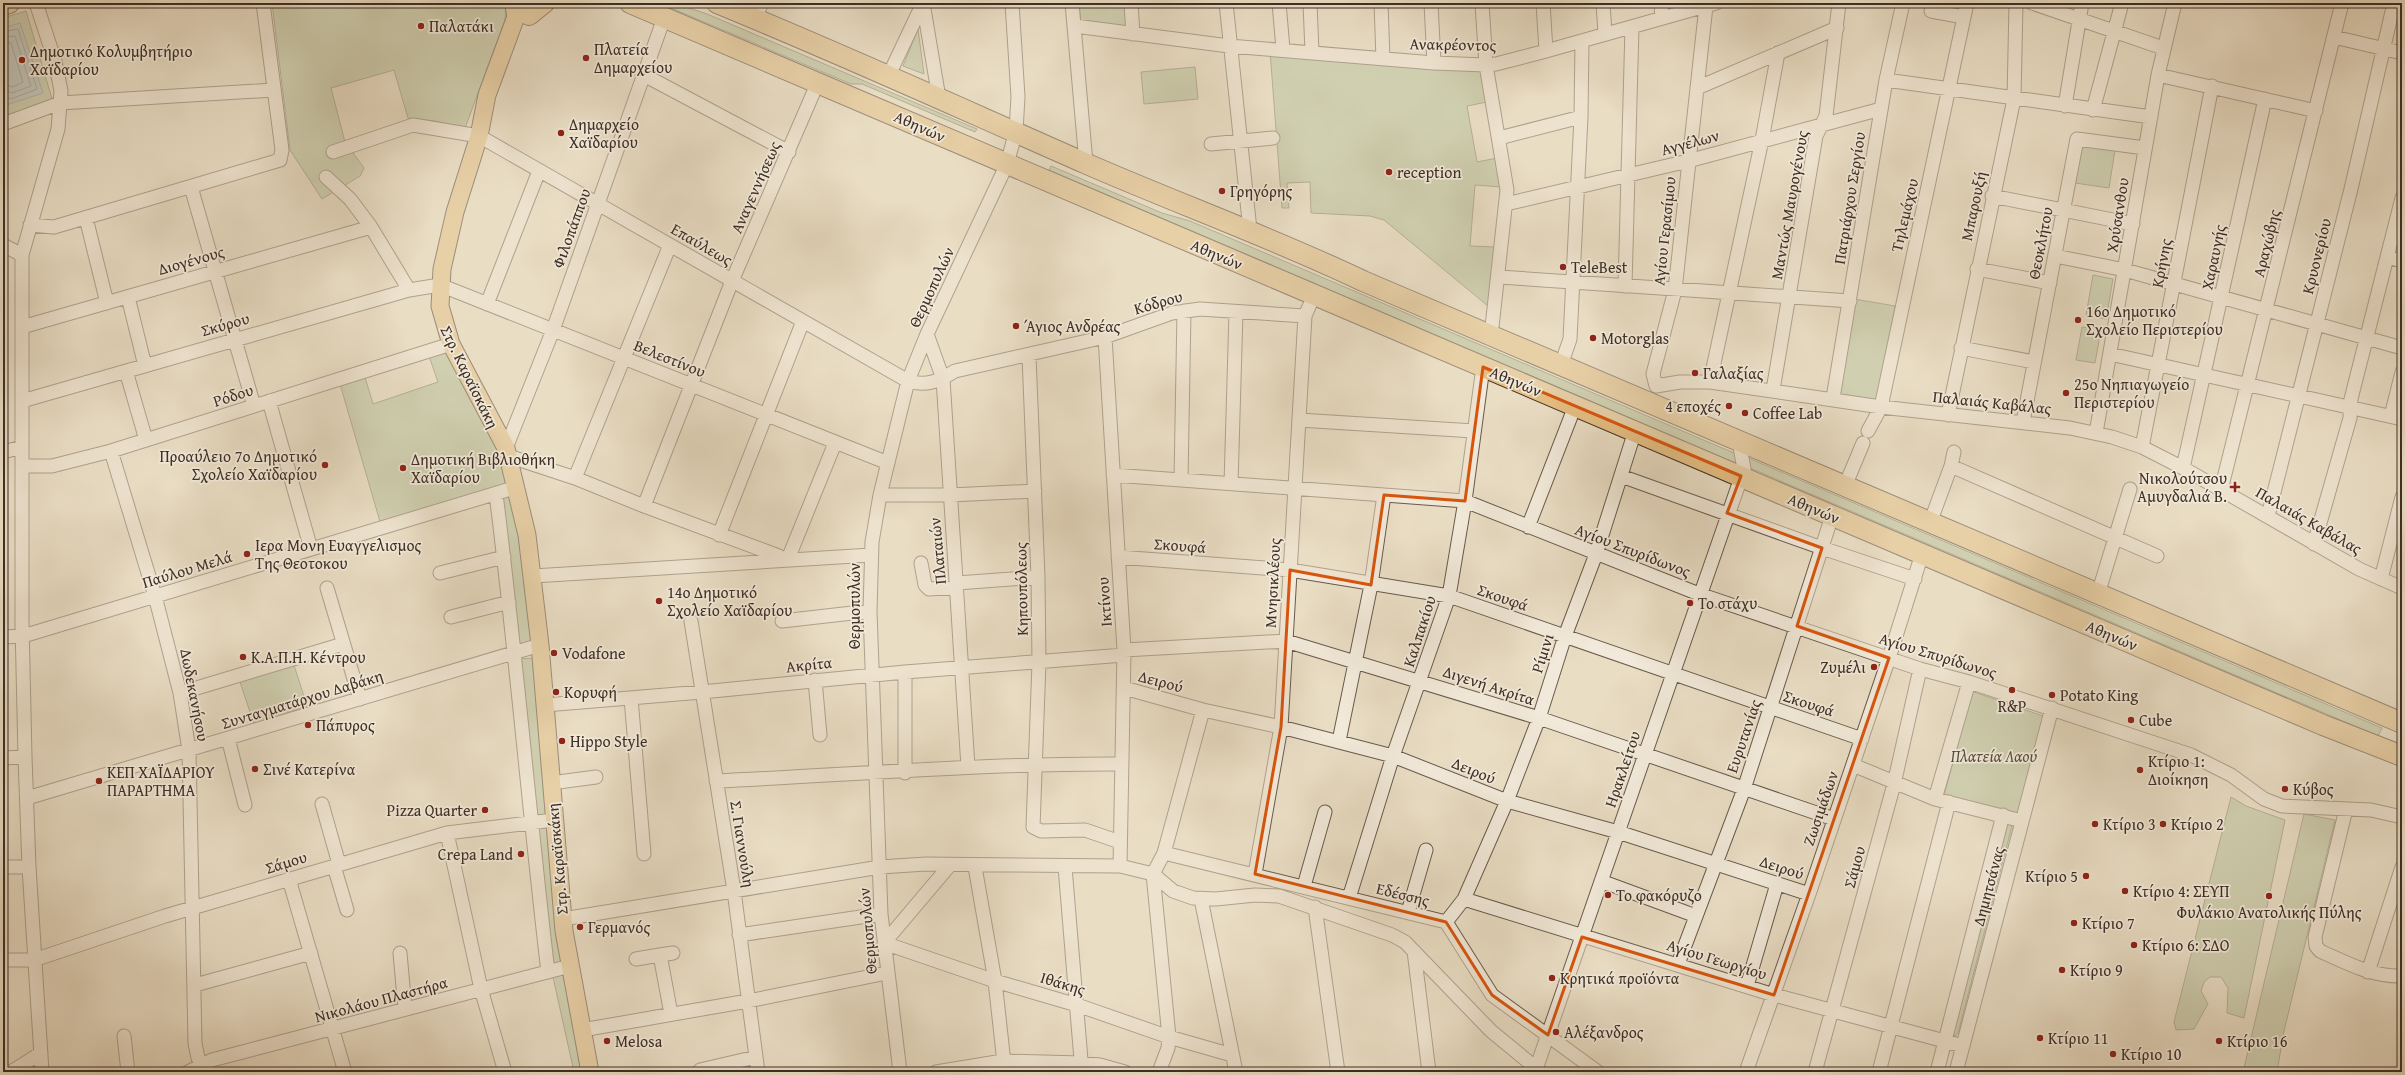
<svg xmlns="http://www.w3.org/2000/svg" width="2405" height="1075" font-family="'Gentium Book Plus',serif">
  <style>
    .green { fill: #b1c299; stroke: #78785e }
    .water { fill: #9db8bf; stroke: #778181 }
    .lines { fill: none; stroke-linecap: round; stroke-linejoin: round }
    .shore { stroke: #6e7372; stroke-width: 1 }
    .minor-casing { stroke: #695a4c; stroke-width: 15 }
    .major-casing { stroke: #3e2e24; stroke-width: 19 }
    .highway-casing { stroke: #3e2e24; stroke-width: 22 }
    .minor { stroke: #f1e9d9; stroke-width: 13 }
    .major { stroke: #e4be82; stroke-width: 17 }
    .highway { stroke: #e4be82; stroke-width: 20 }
    .marked { fill: none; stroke: #d7550e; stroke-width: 3; stroke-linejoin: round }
    .poi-dot { fill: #8f2418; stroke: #f1e9d9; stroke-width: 1.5 }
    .labels { text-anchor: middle; stroke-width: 3.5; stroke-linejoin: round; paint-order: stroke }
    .poi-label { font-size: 16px; fill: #3e2e24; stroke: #f1e9d9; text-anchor: start }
    .street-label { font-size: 16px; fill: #3e2e24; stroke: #f1e9d9 }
    .park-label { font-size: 16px; font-style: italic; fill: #554c3b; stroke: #f1e9d9 }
  </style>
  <rect width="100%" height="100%" fill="#e9ddc4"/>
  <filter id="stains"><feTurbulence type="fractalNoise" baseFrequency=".005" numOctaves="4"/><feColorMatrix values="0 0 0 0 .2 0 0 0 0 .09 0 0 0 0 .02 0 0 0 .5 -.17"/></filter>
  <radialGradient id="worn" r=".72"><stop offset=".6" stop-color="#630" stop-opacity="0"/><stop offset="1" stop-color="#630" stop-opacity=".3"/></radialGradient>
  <path class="green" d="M272,3H506L505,20L465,128L435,121L408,118L394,70L331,88L345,142L364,168L360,176L322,199L290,150Z
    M659,3H674L707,14L977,129L975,132L862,84H851Z
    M1079,3H1127V28L1081,24Z
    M26,11L53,102L3,121V18Z
    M918,29L924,74L903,66Z
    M1270,51L1480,66L1487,102L1467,106L1477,162L1497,158L1502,187L1475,185L1470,246L1495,247L1488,306L1384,220L1370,216L1311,213L1310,182L1287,183L1289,208H1282Z
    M1195,67L1198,99L1144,104L1141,72Z
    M2080,145L2115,150L2109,188L2075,183Z
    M1051,166L1162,213L1190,221L1734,453L1738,464L1049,170Z
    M2093,275L2113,279L2106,319L2086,315Z
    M1854,299L1895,306L1879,400L1840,394Z
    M2082,327L2101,330L2095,363L2076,360Z
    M446,351L498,440L510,484L381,525L340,384L365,377L373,404L438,382L429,356Z
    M1746,457L2382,728L2378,736L1750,468Z
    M516,492L536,642L518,647L500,497Z
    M534,658L554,820L533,818L519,659Z
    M293,662L307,706L254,724L239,679Z
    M1971,691L2043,716L2019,816L1944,796Z
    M2231,797L2246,806L2285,820L2244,1018L2227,1013L2228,988L2221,977H2210L2204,982L2201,991L2208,1004L2194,1029L2176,1030L2174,1022Z
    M2304,814L2335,820L2284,1031L2277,1072H2243Z
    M2007,823L2012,826L1958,1033L1955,1036L1953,1035Z
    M534,827L548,828L568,964L551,968Z
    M569,974L585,1072H574L553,977Z"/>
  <path class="water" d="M20,23L43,93L6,105L3,94V28Z"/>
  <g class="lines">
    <path class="shore" d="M3,32L18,29L37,89L11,99L3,95
      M3,37L15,36L31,86L12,93L3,90
      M3,43H11L23,82L13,87L3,84"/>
    <defs>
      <path id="minor" d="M36,3L55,61L61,91L58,129L22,255V623L25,757L29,867L42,1072
        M923,3L939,98
        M1072,3L1086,163
        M1131,3L1133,34
        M1226,3L1250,230
        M1279,3L1283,49
        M1310,3L1312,52
        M1381,3L1383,59
        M1431,3L1434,63
        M1482,3L1486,65L1507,190L1491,336
        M1543,3L1546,51
        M1603,3L1605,34
        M1661,3L1662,18
        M2032,3L2163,48
        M1931,11L1964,17
        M754,19L762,3
        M1075,26L1229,46L1434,63L1486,65L1496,64L1546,51L1716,3
        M2334,37L2402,53
        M642,74L789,152
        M2158,75L2316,111
        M888,77L923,3
        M1886,80L2151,117
        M1697,88L1837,28
        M2065,106L2082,3
        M2093,110L2122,3
        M3,124L60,103L274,90
        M1499,138L1581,117
        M1211,144L1273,138
        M333,152L413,125L479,136L908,381C926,387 939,381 955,371L1105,337L1172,313L1200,309L1305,316
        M326,177L350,199L371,227L409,290
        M191,187L254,406
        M1992,196L2133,224
        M1506,204L1688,161L1881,109
        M86,218L107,303
        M30,225L54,227L280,160L282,150L263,3
        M3,245L22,255
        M2055,256L2125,270L2402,348
        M2388,257L2402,261
        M1977,269L2050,283
        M1499,277L1850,301
        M1625,286L1632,27
        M128,297L145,366
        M487,304L539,171
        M22,327L371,227
        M927,334L943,379L968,767
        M1105,337L1124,650L1120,866
        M1961,348L2034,362
        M2110,354L2402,419
        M1029,356L1038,577L1039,663L1033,827L1041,831L1085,830L1120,842
        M1561,365L1570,339L1581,117L1582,41
        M126,371L146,440
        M1710,382L1762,140L1778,53
        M1656,386L1680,382H1710L1881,407L2070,428L2112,437L2142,447L2183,468L2359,569L2402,588
        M1656,386L1653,374L1675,290L1706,6
        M1773,390L1816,136L1826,116L1839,3
        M1833,398L1886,80L1903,3
        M22,401L409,290L440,285L888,463
        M269,401L311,549
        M1948,415L2014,99L2016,3
        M2391,416L2402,372
        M1299,420L1474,431
        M2023,422L2077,139L2145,148
        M1868,431L1881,407L1967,3
        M2096,433L2158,75L2175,3
        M2142,447L2212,86
        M506,448L553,330L664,18
        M111,451L155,596L180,693L189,750L195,1043L198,1058L206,1072
        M3,452L22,447
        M508,456L575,478L644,506L779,556
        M22,466H52L111,451L451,344
        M1951,466L2157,556
        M2183,468L2265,99
        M1113,475L1465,501L1699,594L1920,669L1969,682L2191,755L2231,775L2264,799L2282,806L2371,810L2402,817
        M1621,476L1822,548L1915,579
        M575,478L670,245
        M1181,480L1184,311
        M1231,484L1236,312
        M1845,486L1863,443
        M2221,490L2342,3
        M496,494C516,653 529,812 548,972
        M880,495H950L1035,491
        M644,506L732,281L818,82
        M2268,516L2351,189L2394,3
        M1930,523L1951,466L1954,452
        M1528,527L1575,406
        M719,535L803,321
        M2314,544L2350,418L2351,399L2402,198
        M1118,557L1290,570L1449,596L1862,739
        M788,559L835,443
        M921,563L925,585L929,589L957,587
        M440,573L504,557
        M533,576L871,555
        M2381,579L2402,497
        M957,583L1038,577
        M327,588L360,699
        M2098,594L2130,489
        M451,617L509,602
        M691,621L734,891L758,1072
        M782,621L870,611
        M3,637L23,636L517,487
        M1124,650L1286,641L1539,718L1834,819
        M815,680L820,735
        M1124,688L1203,710L1281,727L1393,756L1507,801L1618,832L1809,894
        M180,693L343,644
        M631,698L644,854
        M545,705L702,692L905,672L1124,655
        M228,738L245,805
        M1339,741L1371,585L1384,495
        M3,758L25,757
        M1853,765L1935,799L2022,821
        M905,773V672
        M716,781C852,775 987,763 1122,764
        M551,783L596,777
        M27,798L540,645
        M1935,799L1969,682
        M322,804L339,864
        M2346,809L2315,937L2316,946L2320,951C2347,963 2372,977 2402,976
        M447,833L481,989L505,1072
        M1164,853L1446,922L1492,995L1598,1072
        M950,865L884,943L995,981L1077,1005L1169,1037L1232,1055
        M334,866L347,910
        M3,867H29
        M975,867L995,981L1005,1072
        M1065,867L1082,1072
        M1153,874L1169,1037L1168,1048L1159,1072
        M1153,874L1164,853L1203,710
        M1255,874L1281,727L1305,316L1314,295
        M289,879L345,1072
        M1601,881L1696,916
        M1304,886L1325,812
        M1349,898L1393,756L1449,596L1465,501L1483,367
        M1201,899L1236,1072
        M1464,899L1774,995L1963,1046
        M1315,907L1338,1072
        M1408,912L1426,850
        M563,919L880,867L926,864L1120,866L1153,874L1173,891L1193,898L1216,899L1255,895L1279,896L1392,935L1405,942L1491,1031L1536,1068
        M1446,922L1464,899L1507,801L1539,718L1565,636L1596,554L1635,431
        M739,935L881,914
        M1414,951L1429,1072
        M400,953L405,1009
        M660,955L673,953
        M636,959L660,955L671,1014
        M3,960H34L165,916L447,833L554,820
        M1678,964L1744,789L1832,516
        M2368,972L2402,867
        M195,985L311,953
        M1747,986L1777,884
        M582,1030L748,1001L887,973
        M124,1036L128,1072
        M700,1070L756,1057
        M11,1072L41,1053
        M188,1072L212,1060L570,966
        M900,1072L881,914L870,611L872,542L880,495L908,381L927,334L1007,164L1016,131L1018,97L1012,3
        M936,1072L1003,1061L1081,1063L1100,1065L1125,1072
        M1535,1072L1744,469L1739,441
        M1746,1072L1809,894L1889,658L1922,554
        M1815,1072L1894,784L1920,669
        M1879,1072L1949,802
        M1937,1072L2003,815
        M1956,1072L2052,708"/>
      <path id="major" d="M521,3L487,95L479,136L455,212L442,269L440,306L451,344L506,448L527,535L540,645L564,931L590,1072"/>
      <path id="highway" d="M515,3L517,14
        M630,3L2323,725L2402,756
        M717,3C842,54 964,110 1087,164C1179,204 1273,238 1363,281L2402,723
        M3,5L9,3
        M529,15L544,3"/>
    </defs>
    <use href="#minor" class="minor-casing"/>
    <use href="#major" class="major-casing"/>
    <use href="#highway" class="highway-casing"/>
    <use href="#minor" class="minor"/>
    <use href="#major" class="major"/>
    <use href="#highway" class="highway"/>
  </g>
  <path d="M0 0H2405V1075H0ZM1483,367L1741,476L1727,513L1822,548L1797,626L1889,658L1774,995L1582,937L1548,1035L1492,995L1446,922L1255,874L1281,727L1290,570L1371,585L1384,495L1465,501Z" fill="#e9ddc4" fill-opacity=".55" fill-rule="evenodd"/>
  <path class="marked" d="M1483,367L1741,476L1727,513L1822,548L1797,626L1889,658L1774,995L1582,937L1548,1035L1492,995L1446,922L1255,874L1281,727L1290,570L1371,585L1384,495L1465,501Z"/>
  <g class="poi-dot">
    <circle cx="421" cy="26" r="4"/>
    <circle cx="586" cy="58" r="4"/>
    <circle cx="22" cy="60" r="4"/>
    <circle cx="561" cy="133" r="4"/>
    <circle cx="1389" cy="172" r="4"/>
    <circle cx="1222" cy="191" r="4"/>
    <circle cx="1563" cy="267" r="4"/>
    <circle cx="2078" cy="320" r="4"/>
    <circle cx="1016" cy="326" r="4"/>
    <circle cx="1593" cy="338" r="4"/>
    <circle cx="1695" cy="373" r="4"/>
    <circle cx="2066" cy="393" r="4"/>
    <circle cx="1729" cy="406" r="4"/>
    <circle cx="1745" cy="413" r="4"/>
    <circle cx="325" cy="465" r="4"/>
    <circle cx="403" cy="468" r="4"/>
    <path d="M2233 481h4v4h4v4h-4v4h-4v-4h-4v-4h4z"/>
    <circle cx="247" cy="554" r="4"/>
    <circle cx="659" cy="601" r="4"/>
    <circle cx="1690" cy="603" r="4"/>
    <circle cx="554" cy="653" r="4"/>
    <circle cx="243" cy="657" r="4"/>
    <circle cx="1874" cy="667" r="4"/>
    <circle cx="2012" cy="690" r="4"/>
    <circle cx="556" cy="692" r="4"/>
    <circle cx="2052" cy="695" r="4"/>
    <circle cx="2131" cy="720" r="4"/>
    <circle cx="308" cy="725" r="4"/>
    <circle cx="562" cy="741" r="4"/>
    <circle cx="255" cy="769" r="4"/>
    <circle cx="2140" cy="770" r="4"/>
    <circle cx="99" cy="781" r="4"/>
    <circle cx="2285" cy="789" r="4"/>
    <circle cx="485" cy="810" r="4"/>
    <circle cx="2095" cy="824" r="4"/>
    <circle cx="2163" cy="824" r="4"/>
    <circle cx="521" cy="854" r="4"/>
    <circle cx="2086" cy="876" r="4"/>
    <circle cx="2125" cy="891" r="4"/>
    <circle cx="1608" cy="895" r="4"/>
    <circle cx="2269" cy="896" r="4"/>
    <circle cx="2074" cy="923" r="4"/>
    <circle cx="580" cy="927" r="4"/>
    <circle cx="2134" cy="945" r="4"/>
    <circle cx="2062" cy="970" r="4"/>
    <circle cx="1552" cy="978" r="4"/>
    <circle cx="1556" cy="1032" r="4"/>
    <circle cx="2040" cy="1038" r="4"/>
    <circle cx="607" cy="1041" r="4"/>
    <circle cx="2219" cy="1041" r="4"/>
    <circle cx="2113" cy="1054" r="4"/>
  </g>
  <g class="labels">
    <g class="poi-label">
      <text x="429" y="32">Παλατάκι</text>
      <text x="594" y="55">Πλατεία<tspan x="594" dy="18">Δημαρχείου</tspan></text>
      <text x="30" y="57">Δημοτικό Κολυμβητήριο<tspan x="30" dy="18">Χαϊδαρίου</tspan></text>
      <text x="569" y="130">Δημαρχείο<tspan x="569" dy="18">Χαϊδαρίου</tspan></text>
      <text x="1397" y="178">reception</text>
      <text x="1230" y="197">Γρηγόρης</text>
      <text x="1571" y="273">TeleBest</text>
      <text x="2086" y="317">16ο Δημοτικό<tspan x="2086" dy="18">Σχολείο Περιστερίου</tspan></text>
      <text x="1024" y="332">Άγιος Ανδρέας</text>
      <text x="1601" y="344">Motorglas</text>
      <text x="1703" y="379">Γαλαξίας</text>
      <text x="2074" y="390">25ο Νηπιαγωγείο<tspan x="2074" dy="18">Περιστερίου</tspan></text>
      <text x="1721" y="412" text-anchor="end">4 εποχές</text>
      <text x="1753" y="419">Coffee Lab</text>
      <text x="317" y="462" text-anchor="end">Προαύλειο 7ο Δημοτικό<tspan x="317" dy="18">Σχολείο Χαϊδαρίου</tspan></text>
      <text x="411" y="465">Δημοτική Βιβλιοθήκη<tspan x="411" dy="18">Χαϊδαρίου</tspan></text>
      <text x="2227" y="484" text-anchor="end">Νικολούτσου<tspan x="2227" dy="18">Αμυγδαλιά Β.</tspan></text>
      <text x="255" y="551">Ιερα Μονη Ευαγγελισμος<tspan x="255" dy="18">Της Θεοτοκου</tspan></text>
      <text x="667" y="598">14ο Δημοτικό<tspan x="667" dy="18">Σχολείο Χαϊδαρίου</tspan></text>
      <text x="1698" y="609">Το στάχυ</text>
      <text x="562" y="659">Vodafone</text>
      <text x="251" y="663">Κ.Α.Π.Η. Κέντρου</text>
      <text x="1866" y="673" text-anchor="end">Ζυμέλι</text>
      <text x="564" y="698">Κορυφή</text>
      <text x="2060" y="701">Potato King</text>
      <text x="2012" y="712" text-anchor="middle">R&amp;P</text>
      <text x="2139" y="726">Cube</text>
      <text x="316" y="731">Πάπυρος</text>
      <text x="570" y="747">Hippo Style</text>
      <text x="2148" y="767">Κτίριο 1:<tspan x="2148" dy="18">Διοίκηση</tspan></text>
      <text x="263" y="775">Σινέ Κατερίνα</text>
      <text x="107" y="778">ΚΕΠ ΧΑΪΔΑΡΙΟΥ<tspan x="107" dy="18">ΠΑΡΑΡΤΗΜΑ</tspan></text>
      <text x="2293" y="795">Κύβος</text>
      <text x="477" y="816" text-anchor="end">Pizza Quarter</text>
      <text x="2103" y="830">Κτίριο 3</text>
      <text x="2171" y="830">Κτίριο 2</text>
      <text x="513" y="860" text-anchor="end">Crepa Land</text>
      <text x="2078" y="882" text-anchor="end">Κτίριο 5</text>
      <text x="2133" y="897">Κτίριο 4: ΣΕΥΠ</text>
      <text x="1616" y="901">Το φακόρυζο</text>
      <text x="2269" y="918" text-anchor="middle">Φυλάκιο Ανατολικής Πύλης</text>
      <text x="2082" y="929">Κτίριο 7</text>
      <text x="588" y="933">Γερμανός</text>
      <text x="2142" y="951">Κτίριο 6: ΣΔΟ</text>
      <text x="2070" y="976">Κτίριο 9</text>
      <text x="1560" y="984">Κρητικά προϊόντα</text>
      <text x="1564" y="1038">Αλέξανδρος</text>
      <text x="2048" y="1044">Κτίριο 11</text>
      <text x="615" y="1047">Melosa</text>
      <text x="2227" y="1047">Κτίριο 16</text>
      <text x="2121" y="1060">Κτίριο 10</text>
    </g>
    <g class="street-label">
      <text transform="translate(1453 44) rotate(1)" y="6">Ανακρέοντος</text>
      <text transform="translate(920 126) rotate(24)" y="6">Αθηνών</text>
      <text transform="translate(1690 142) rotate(-15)" y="6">Αγγέλων</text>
      <text transform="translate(755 187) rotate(-66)" y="6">Αναγεννήσεως</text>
      <text transform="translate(1849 198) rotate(-81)" y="6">Πατριάρχου Σεργίου</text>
      <text transform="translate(1789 205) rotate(-80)" y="6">Μαντώς Μαυρογένους</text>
      <text transform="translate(1973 206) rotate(-78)" y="6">Μπαρουξή</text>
      <text transform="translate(1904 215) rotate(-77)" y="6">Τηλεμάχου</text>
      <text transform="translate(2117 215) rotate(-81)" y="6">Χρύσανθου</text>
      <text transform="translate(571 228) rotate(-70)" y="6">Φιλοπάππου</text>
      <text transform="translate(1664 231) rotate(-84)" y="6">Αγίου Γερασίμου</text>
      <text transform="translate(2040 243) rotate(-79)" y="6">Θεοκλήτου</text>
      <text transform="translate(2266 243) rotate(-76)" y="6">Αραχώβης</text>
      <text transform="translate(702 244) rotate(30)" y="6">Επαύλεως</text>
      <text transform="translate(1217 254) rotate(23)" y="6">Αθηνών</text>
      <text transform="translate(2316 256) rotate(-76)" y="6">Κρυονερίου</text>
      <text transform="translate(2213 257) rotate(-78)" y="6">Χαραυγής</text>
      <text transform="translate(191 260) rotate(-16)" y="6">Διογένους</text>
      <text transform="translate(2161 263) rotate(-79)" y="6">Κρήνης</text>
      <text transform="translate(931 287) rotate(-65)" y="6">Θερμοπυλών</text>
      <text transform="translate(1158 302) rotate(-16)" y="6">Κόδρου</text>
      <text transform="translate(225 324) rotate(-16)" y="6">Σκύρου</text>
      <text transform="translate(670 358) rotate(22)" y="6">Βελεστίνου</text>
      <text transform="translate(470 377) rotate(64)" y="6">Στρ. Καραϊσκάκη</text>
      <text transform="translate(1516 381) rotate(23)" y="6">Αθηνών</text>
      <text transform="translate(233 395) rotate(-18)" y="6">Ρόδου</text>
      <text transform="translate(1992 402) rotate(6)" y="6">Παλαιάς Καβάλας</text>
      <text transform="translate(1814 508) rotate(23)" y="6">Αθηνών</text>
      <text transform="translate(2309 520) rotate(30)" y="6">Παλαιάς Καβάλας</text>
      <text transform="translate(1180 545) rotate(4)" y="6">Σκουφά</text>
      <text transform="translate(1633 550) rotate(21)" y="6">Αγίου Σπυρίδωνος</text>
      <text transform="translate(937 551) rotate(-95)" y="6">Πλαταιών</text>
      <text transform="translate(187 569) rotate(-17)" y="6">Παύλου Μελά</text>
      <text transform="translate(1272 583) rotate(-87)" y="6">Μνησικλέους</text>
      <text transform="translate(1021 589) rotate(-91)" y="6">Κηπουπόλεως</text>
      <text transform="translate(1503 597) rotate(19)" y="6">Σκουφά</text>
      <text transform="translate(1104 602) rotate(-94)" y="6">Ικτίνου</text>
      <text transform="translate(854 606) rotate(-90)" y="6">Θερμοπυλών</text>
      <text transform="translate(1419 631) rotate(-72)" y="6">Καλπακίου</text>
      <text transform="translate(2112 635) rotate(23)" y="6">Αθηνών</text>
      <text transform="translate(1542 653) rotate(-72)" y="6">Ρίμινι</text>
      <text transform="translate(1938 655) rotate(17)" y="6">Αγίου Σπυρίδωνος</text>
      <text transform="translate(809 664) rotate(-6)" y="6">Ακρίτα</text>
      <text transform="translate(1161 681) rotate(15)" y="6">Δειρού</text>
      <text transform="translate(1489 685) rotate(18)" y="6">Διγενή Ακρίτα</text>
      <text transform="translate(195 695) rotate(79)" y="6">Δωδεκανήσου</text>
      <text transform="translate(302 699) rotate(-17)" y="6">Συνταγματάρχου Δαβάκη</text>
      <text transform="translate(1809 703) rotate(18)" y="6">Σκουφά</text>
      <text transform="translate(1743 736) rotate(-71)" y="6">Ευρυτανίας</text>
      <text transform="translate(1622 769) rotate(-71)" y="6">Ηρακλείτου</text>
      <text transform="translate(1474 770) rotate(22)" y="6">Δειρού</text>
      <text transform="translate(1820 808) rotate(-71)" y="6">Ζωσιμάδων</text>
      <text transform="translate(743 844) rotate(81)" y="6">Σ. Γιαννούλη</text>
      <text transform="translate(557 859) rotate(-95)" y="6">Στρ. Καραϊσκάκη</text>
      <text transform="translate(286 862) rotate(-17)" y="6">Σάμου</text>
      <text transform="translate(1782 867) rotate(18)" y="6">Δειρού</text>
      <text transform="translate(1854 867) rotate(-75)" y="6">Σάμου</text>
      <text transform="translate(1988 886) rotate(-75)" y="6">Δημητσάνας</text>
      <text transform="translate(1403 894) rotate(14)" y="6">Εδέσσης</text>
      <text transform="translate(867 931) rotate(-95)" y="6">Θερμοπυλών</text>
      <text transform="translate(1717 959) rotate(17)" y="6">Αγίου Γεωργίου</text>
      <text transform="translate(1063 983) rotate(17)" y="6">Ιθάκης</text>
      <text transform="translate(381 999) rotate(-15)" y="6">Νικολάου Πλαστήρα</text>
    </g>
    <g class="park-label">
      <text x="1994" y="762">Πλατεία Λαού</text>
    </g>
  </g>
  <rect width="2405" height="1075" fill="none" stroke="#e9ddc4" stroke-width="16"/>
  <rect x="4" y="4" width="2397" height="1067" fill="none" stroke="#3e2e24" stroke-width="2"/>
  <rect x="8" y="8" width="2389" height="1059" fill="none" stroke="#3e2e24"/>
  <rect width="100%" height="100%" filter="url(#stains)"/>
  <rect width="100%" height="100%" fill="url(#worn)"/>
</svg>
